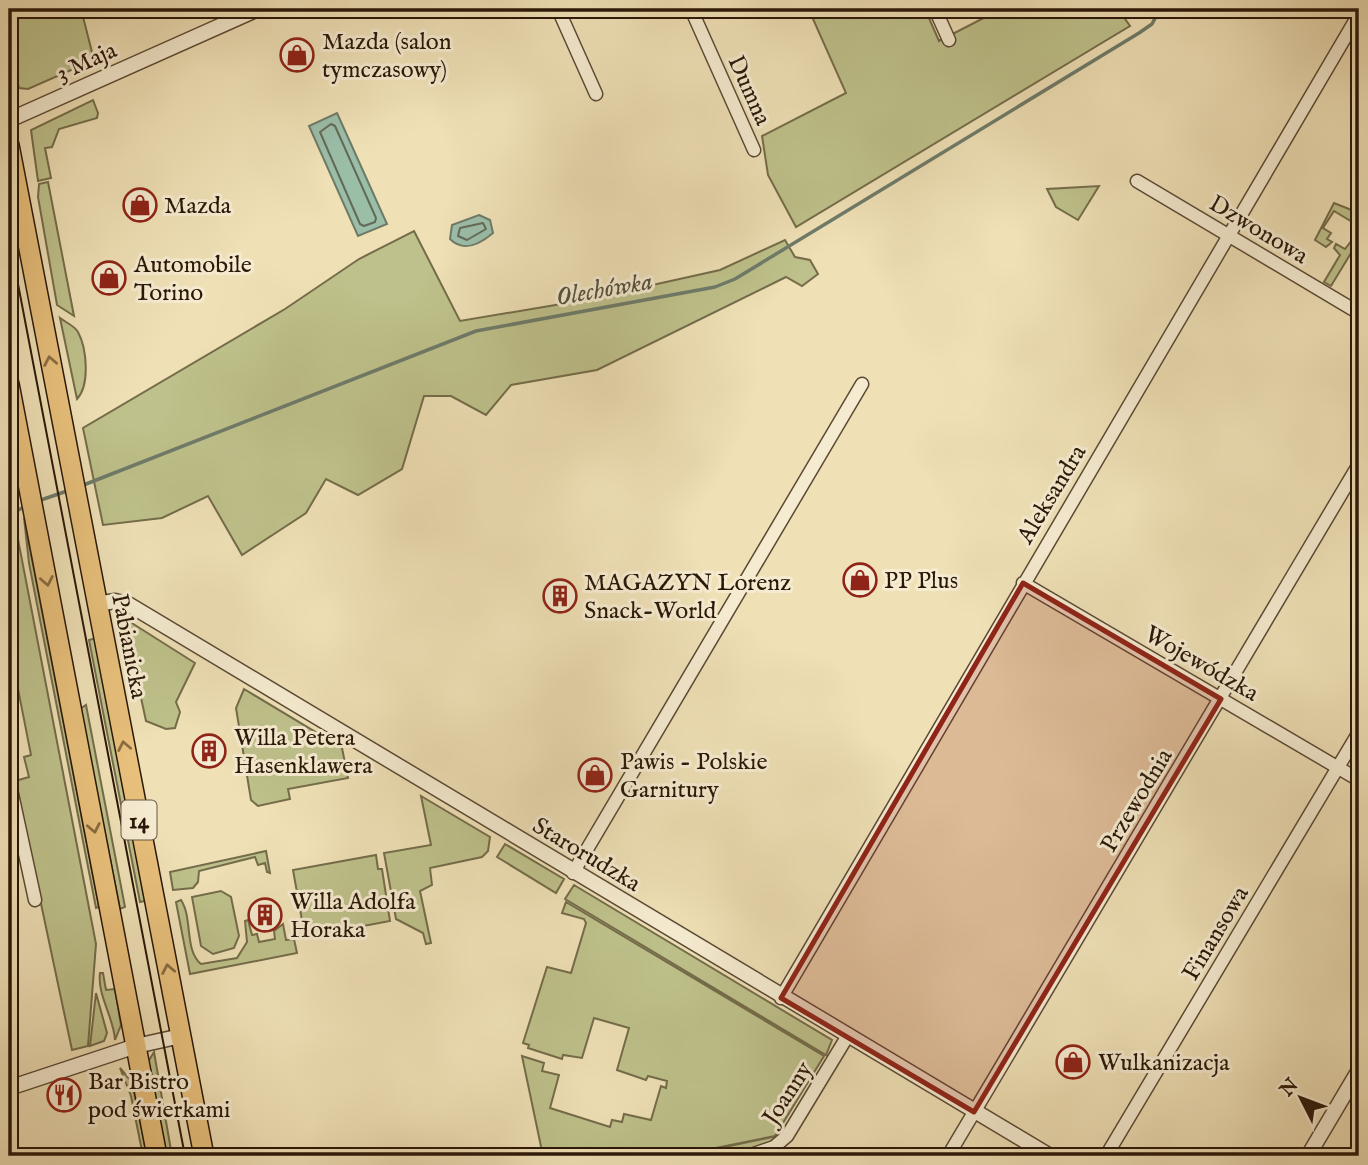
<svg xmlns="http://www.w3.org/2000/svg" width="1368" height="1165" font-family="'IM FELL English',serif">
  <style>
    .green { fill: #bec18b; stroke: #746c4a; stroke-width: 2 }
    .water { fill: #9bbea9; stroke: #6e7b69; stroke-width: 2 }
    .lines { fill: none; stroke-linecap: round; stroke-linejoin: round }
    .shore { stroke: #626a58; stroke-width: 2 }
    .stream { stroke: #6e7b69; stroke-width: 3.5 }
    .minor-casing { stroke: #5b4934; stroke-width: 15 }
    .tertiary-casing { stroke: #5b4934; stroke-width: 17 }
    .primary-casing { stroke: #2a1708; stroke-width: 22 }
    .minor { stroke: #f5ebd0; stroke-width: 12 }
    .tertiary { stroke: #f5ebd0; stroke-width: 14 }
    .primary { stroke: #e8c07b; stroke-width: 19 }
    .tram { stroke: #2a1708; stroke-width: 2 }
    .oneway { stroke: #896c42 }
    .marked { fill: #8f2418; fill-opacity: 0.2; stroke: #8f2418; stroke-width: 5; stroke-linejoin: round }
    .labels { text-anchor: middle; stroke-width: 6; stroke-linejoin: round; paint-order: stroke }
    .shield { fill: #f5ebd0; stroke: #675744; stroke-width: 2 }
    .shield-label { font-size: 23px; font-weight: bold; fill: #2a1708 }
    .poi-label { font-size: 24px; fill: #2a1708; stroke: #f5ebd0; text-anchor: start }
    .street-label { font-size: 24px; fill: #2a1708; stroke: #f5ebd0 }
    .water-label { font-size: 26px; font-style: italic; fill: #525140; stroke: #f5ebd0 }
  </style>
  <rect width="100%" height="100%" fill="#efe0b6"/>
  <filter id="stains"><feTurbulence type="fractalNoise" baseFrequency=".00286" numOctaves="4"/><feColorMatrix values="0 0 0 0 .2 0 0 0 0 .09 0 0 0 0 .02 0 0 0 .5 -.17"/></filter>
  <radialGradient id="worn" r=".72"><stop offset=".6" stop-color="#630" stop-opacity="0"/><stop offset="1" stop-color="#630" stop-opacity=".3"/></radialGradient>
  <path class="green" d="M12,9H81L94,60L28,89L19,88L9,46V11Z
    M833,9H925L939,41L1001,9H1118L1130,26L796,227L768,175L762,136L846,93L813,19Z
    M93,100L98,113L97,118L59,129L52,147L45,148L51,178L38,181L31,130Z
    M48,182L74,316L57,305L38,197L39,184Z
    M1099,186L1078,220L1056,207L1047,189Z
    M1334,203L1359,213V226L1334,211L1323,228L1331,233L1327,239L1332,242L1326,247L1315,240Z
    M414,231L460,321L585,300L720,270L785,240L795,257L810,260L818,274L802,286L786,277L597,370L511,385L486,415L451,396H424L402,469L358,495L326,479L306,513L242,555L208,496L162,518L103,525L83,428L285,309L359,259Z
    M1359,231V254L1358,256L1351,253L1331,286L1324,282L1340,255L1334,248L1336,244L1345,249Z
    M60,318C65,322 75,326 78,332C87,349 90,385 77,399Z
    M11,503L96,944L88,1046L72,1050L15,781L29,777L24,757L31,755L9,643V504Z
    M24,518L99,907L96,908L29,563Z
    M127,620L195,663L176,702L180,712L175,728L166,729L146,721L125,623Z
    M96,638L145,901L140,902L89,640Z
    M244,689L342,748L348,778L288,789L290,799L258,806L251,800L236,708Z
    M86,705L125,907L120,909L80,709Z
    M421,796L490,837L488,851L482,857L430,868L432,885L420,891L431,943L426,944L423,933L396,919L384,853L431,845Z
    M505,844L564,879L556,893L497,857Z
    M266,851L270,873L267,872L265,863L258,865L255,857L199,871L198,882L193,888L173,890L170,872Z
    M376,855L378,869H382L390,921L305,937L293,870Z
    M574,885L832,1040L826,1055L565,899Z
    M221,891L231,897L239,936L234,948L213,954L201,946L192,897Z
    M181,900C193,918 184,950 201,964L237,958L247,942L245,921L248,920L252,935L257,934L259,942L275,939L274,931L283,924L286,940L294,939L297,953L190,974L176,902Z
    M566,902L824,1056L775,1136L676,1156H543L522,1056L544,1063L542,1071L559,1075L550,1108L610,1127L612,1120L622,1122L624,1114L651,1120L661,1086L666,1088L667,1081L648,1076L646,1080L617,1070L629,1028L594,1018L582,1058L563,1055L562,1059L528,1048L529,1045L523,1043L547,967L571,973L586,923L584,919L562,913Z
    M100,973H103L106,990L115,989L121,1025L115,1040C114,1018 97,995 100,973Z
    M96,993L107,1033L104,1041L90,1046Z
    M154,1052L172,1156H167L148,1062Z
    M120,1068L132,1082L147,1156H143L131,1096Z
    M777,1136C759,1159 709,1156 682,1156Z"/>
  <path class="water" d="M337,113L387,224L358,236L309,126Z
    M479,215L490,220L493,233C480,244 464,253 450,239L452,225Z"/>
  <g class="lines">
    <path class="shore" d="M331,124L335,126L376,218L375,222L364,226L360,224L320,132Z
      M483,223L486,229L467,240L458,236L460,228Z"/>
    <path class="stream" d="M81,486L476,331L715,287L735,279L1139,33L1152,24L1160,9
      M38,501L70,490
      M9,515L24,507"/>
    <defs>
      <path id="minor" d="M558,9L596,94
        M691,9L754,150
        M935,9L949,40
        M1137,181L1359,313
        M1023,583L1359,780
        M9,780L35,900
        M573,873L862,384
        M781,998L1359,14
        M748,1156L774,1147L787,1136L847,1037
        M948,1156L1359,464
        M1106,1156L1359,732"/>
      <path id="tertiary" d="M9,120L258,9
        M97,604L115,601L128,604L1050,1156
        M9,1088L136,1046L181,1036
        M1308,1156L1359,1070"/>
      <path id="primary" d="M9,145L204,1156
        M9,384L157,1156"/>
    </defs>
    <use href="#minor" class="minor-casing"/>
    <use href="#tertiary" class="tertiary-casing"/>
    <use href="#primary" class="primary-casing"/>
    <use href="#minor" class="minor"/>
    <use href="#tertiary" class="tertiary"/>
    <use href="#primary" class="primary"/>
    <path class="tram" d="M9,237L185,1156"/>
  </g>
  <defs><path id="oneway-chevron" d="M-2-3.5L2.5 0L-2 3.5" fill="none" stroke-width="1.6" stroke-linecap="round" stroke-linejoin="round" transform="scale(1.75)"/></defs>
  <g class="oneway">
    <use href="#oneway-chevron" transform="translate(50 361) rotate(-101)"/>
    <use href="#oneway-chevron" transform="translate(47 581) rotate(79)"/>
    <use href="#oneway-chevron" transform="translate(124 746) rotate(-101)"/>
    <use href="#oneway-chevron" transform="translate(94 828) rotate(79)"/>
    <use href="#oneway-chevron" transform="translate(168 969) rotate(-101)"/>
  </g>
  <path class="marked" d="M1023,583L1221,699L974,1112L781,998Z"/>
  <defs>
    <symbol id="shop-ring" viewBox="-11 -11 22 22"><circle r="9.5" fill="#f5ebd0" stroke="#8f2418" stroke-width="1.5"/><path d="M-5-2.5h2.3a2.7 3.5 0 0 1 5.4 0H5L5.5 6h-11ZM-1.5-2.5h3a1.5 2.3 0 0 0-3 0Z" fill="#8f2418"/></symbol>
    <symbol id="building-ring" viewBox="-11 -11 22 22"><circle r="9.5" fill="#f5ebd0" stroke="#8f2418" stroke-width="1.5"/><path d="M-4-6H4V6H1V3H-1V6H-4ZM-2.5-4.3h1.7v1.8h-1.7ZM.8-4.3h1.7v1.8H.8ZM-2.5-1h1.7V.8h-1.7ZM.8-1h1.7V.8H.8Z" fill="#8f2418"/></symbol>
    <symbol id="restaurant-ring" viewBox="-11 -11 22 22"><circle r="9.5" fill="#f5ebd0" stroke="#8f2418" stroke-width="1.5"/><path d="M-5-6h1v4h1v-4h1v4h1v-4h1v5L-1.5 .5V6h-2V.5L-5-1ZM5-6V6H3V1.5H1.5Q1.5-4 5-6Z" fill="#8f2418"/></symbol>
  </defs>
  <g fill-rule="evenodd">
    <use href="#shop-ring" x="278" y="36" width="38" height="38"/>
    <use href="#shop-ring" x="121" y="186" width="38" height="38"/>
    <use href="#shop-ring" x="90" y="259" width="38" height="38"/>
    <use href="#shop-ring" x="841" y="561" width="38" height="38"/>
    <use href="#building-ring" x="541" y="577" width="38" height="38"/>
    <use href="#building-ring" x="190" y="732" width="38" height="38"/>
    <use href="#shop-ring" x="576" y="756" width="38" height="38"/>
    <use href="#building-ring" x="246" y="896" width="38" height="38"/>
    <use href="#shop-ring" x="1054" y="1043" width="38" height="38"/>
    <use href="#restaurant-ring" x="45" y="1076" width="38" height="38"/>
  </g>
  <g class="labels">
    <rect class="shield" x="121.5" y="800.5" width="35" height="39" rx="5"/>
    <g class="shield-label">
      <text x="139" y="828">14</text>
    </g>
    <g class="poi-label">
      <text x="322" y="49">Mazda (salon<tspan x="322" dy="28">tymczasowy)</tspan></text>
      <text x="164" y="213">Mazda</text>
      <text x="134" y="272">Automobile<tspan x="134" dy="28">Torino</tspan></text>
      <text x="884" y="588">PP Plus</text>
      <text x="584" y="590">MAGAZYN Lorenz<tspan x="584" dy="28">Snack-World</tspan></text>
      <text x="234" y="745">Willa Petera<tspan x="234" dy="28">Hasenklawera</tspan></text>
      <text x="620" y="769">Pawis - Polskie<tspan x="620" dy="28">Garnitury</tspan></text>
      <text x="290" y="909">Willa Adolfa<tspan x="290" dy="28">Horaka</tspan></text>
      <text x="1098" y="1070">Wulkanizacja</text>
      <text x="88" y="1089">Bar Bistro<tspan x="88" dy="28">pod świerkami</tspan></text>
    </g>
    <g class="street-label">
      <text transform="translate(86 61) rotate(-24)" y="8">3 Maja</text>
      <text transform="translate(750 90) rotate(66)" y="8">Dumna</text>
      <text transform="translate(1259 229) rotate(31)" y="8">Dzwonowa</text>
      <text transform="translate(1051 494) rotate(-59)" y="8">Aleksandra</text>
      <text transform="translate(130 646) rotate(79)" y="8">Pabianicka</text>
      <text transform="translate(1202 663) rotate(30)" y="8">Wojewódzka</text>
      <text transform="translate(1136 800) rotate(-59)" y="8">Przewodnia</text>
      <text transform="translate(587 854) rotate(31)" y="8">Starorudzka</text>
      <text transform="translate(1215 933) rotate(-59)" y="8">Finansowa</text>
      <text transform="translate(787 1093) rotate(-57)" y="8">Joanny</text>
    </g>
    <g class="water-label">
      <text transform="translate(604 288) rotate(-10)" y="9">Olechówka</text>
    </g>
  </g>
  <rect width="1368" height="1165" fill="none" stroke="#efe0b6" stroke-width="35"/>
  <rect x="10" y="10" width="1347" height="1144" fill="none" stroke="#2a1708" stroke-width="3.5"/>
  <rect x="18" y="18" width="1333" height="1130" fill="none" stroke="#2a1708" stroke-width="2"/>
  <g transform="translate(1301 1098) rotate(312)" stroke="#f5ebd0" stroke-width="5" paint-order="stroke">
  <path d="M0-5L12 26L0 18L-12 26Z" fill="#2a1708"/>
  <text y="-10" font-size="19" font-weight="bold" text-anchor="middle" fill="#2a1708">N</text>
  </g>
  <rect width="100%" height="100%" filter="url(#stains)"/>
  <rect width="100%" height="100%" fill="url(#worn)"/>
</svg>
